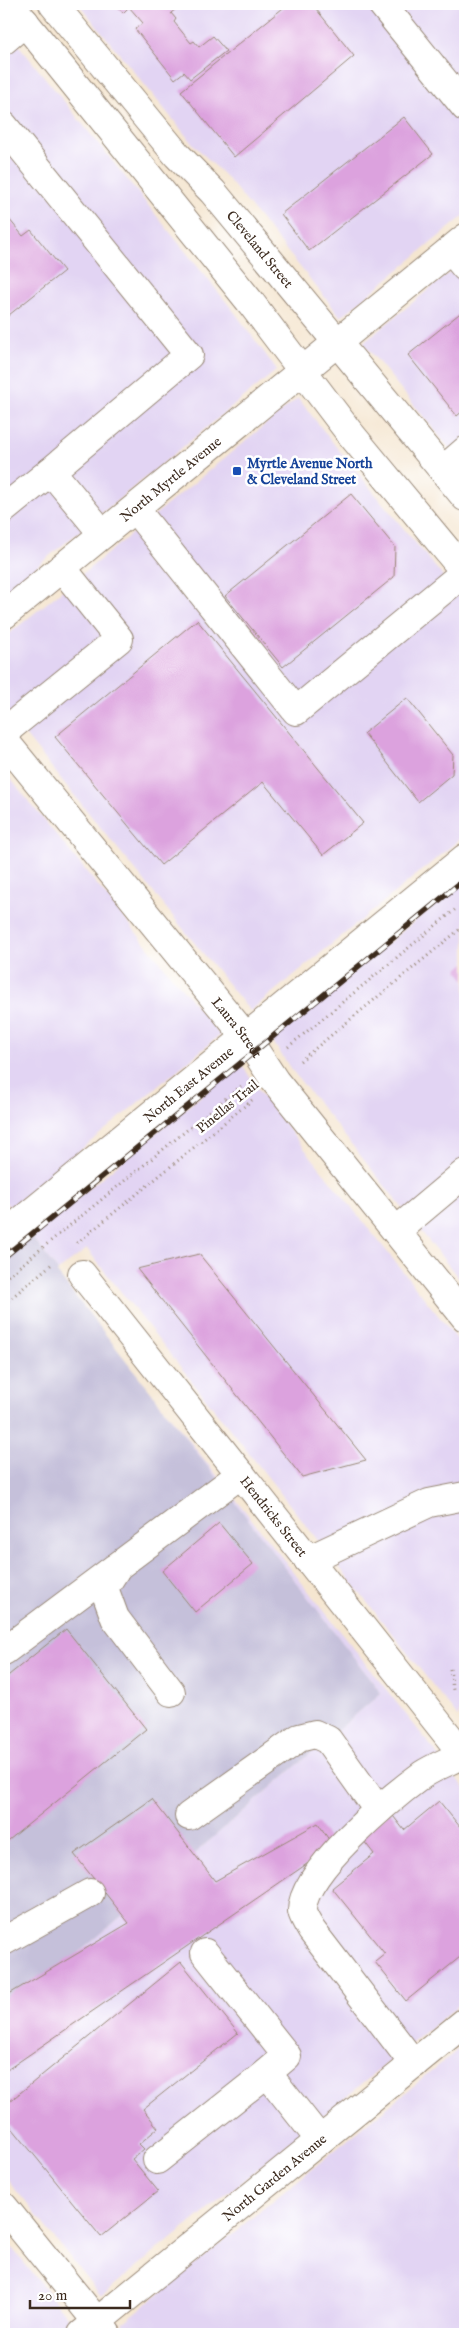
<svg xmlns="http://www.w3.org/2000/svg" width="469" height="2338" font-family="'IM FELL English',serif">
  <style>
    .built { fill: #e2d4f3 }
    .industrial { fill: #c5c0da }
    .building { fill: #dca2de }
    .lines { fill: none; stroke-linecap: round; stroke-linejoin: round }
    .minor-casing { stroke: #988877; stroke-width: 30 }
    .major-casing { stroke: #988877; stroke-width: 30 }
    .path { stroke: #988877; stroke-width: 3; stroke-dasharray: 1 4; stroke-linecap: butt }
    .minor { stroke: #fff; stroke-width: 28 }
    .major { stroke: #fff; stroke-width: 28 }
    .rail-casing { stroke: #3b2a1e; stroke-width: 5.5 }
    .rail { stroke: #fff; stroke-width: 4; stroke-dasharray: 11; stroke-linecap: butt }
    .transit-dot { fill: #1a4fb4; stroke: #fff; stroke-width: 2 }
    .labels { text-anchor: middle; stroke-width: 5; stroke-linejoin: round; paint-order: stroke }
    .street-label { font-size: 14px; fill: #3b2a1e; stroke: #fff }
    .transit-label { font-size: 14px; font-weight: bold; fill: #164399; stroke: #fff; text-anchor: start }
  </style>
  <rect width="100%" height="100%" fill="#fff"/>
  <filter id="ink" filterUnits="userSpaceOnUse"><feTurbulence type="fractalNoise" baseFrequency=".02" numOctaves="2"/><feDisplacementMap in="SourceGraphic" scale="10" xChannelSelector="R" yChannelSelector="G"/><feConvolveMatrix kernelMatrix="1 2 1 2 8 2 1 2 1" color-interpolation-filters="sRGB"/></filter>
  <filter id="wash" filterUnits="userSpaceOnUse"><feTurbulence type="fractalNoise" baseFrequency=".0096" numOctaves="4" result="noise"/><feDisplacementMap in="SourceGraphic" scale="20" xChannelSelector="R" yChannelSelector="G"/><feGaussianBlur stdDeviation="1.12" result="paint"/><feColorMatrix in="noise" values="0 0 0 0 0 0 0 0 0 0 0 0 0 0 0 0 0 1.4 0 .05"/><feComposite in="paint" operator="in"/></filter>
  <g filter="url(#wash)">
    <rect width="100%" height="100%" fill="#f5e6d0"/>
    <path class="built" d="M79,4H465V215L341,317L228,179L192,143Z
      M4,27L236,314L277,370L4,593Z
      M465,260V467L363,343Z
      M298,398L334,444L465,603V835L250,1011L4,709V638Z
      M4,771L220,1035L10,1208L4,1200Z
      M465,880V1286L291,1069L271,1039Z
      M241,1063L260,1093L465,1349V1696L458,1717L87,1249L58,1271L31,1236Z
      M147,1387L465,1789V2000L101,2296L4,2175V2017L381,1693Z
      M465,2044V2334H132L123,2323Z
      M4,2238L71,2321L55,2334H4Z"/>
    <path class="industrial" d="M31,1236L58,1271L57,1273L147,1387L381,1693L4,2017V1258Z"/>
    <g id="blocks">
      <path class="building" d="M115,4H182L171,13L176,19L174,22L191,43L194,41L199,47L213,36L226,51L190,79L184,72L175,79L135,29L143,23L129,7L123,13Z
        M288,4H312L354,56L234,157L181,91Z
        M404,117L433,154L309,251L281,214Z
        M4,213L23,236L31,230L64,271L4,319Z
        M464,310L465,409L457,416L408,355Z
        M351,494L395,547L394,577L283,667L225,596Z
        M197,620L363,823L323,855L263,782L161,865L55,737Z
        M407,698L453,755L452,774L418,802L364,733Z
        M465,963V980L457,970Z
        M199,1254L366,1460L302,1477L137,1269Z
        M219,1523L253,1564L195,1612L162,1571Z
        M66,1629L146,1729L4,1844V1679Z
        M152,1799L215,1881L318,1823L333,1846L4,2072V1997L129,1923L74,1854Z
        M439,1801L465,1833V1953L406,2001L375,1962L385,1954L332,1888L374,1854L360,1836L390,1812L404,1830Z
        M181,1962L238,2033L143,2109L158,2128L139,2144L144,2149L132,2159L158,2191L101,2237L4,2118V2106Z"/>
    </g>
  </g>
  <g filter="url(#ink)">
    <use href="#blocks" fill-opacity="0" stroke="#988877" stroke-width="1"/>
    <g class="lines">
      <defs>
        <g id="minor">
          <path d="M10,4L251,303L349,432L465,572"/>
          <path id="s1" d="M53,4L177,155L213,192L465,497"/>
          <path d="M382,4L465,107"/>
          <path d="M4,40L25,22"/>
          <path d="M4,126L189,355L51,471L103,534"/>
          <path d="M451,250L465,267"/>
          <path d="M443,470L465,451"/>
          <path d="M4,509L51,471"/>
          <path d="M135,509L296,711L465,572"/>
          <path d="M4,732L119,639L62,568"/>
          <path id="s2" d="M4,740L246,1037L275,1081L465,1317"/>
          <path d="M396,1231L465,1173"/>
          <path id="s3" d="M4,1235L465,858"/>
          <path id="s4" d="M82,1274L465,1757"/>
          <path d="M308,1560L429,1503L465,1496"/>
          <path d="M4,1651L115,1568"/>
          <path d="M171,1692L115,1618L104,1588L118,1566L241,1474"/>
          <path d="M189,1816L299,1738L315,1734L328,1740L378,1810"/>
          <path d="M4,1941L90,1893"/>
          <path d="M205,1953L287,2056L267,2073"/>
          <path d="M414,2064L312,1931C309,1926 303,1917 302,1911C301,1872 392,1797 422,1775C434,1767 450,1761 463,1754"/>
          <path d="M157,2160L267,2073L320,2140"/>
          <path d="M4,2207L107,2334"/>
          <path id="s5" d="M82,2334L465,2022"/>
        </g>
        <g id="major">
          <path id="s6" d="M4,615L465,238"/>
        </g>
      </defs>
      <use href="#minor" class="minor-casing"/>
      <use href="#major" class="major-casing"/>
      <path class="path" d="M288,1047L457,908
        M300,1061L465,925
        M77,1243L252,1100
        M4,1279L241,1086
        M4,1304L53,1263
        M450,1669L453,1690"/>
      <use href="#minor" class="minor"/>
      <use href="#major" class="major"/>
      <defs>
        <path id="rail" d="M4,1257L465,879"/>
      </defs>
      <use href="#rail" class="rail-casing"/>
      <use href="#rail" class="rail"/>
    </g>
  </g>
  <rect class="transit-dot" x="232" y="466" width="10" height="10" rx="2.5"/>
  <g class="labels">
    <g class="street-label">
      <text dy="5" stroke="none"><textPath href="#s1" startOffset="321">Cleveland Street</textPath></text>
      <text dy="5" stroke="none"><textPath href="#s6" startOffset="215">North Myrtle Avenue</textPath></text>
      <text dy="5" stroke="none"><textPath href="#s2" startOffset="370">Laura Street</textPath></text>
      <text dy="5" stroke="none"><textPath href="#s3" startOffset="238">North East Avenue</textPath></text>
      <text transform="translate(227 1106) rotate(-39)" y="5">Pinellas Trail</text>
      <text dy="5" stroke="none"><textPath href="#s4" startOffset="309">Hendricks Street</textPath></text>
      <text dy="5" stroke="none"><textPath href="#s5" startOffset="248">North Garden Avenue</textPath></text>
    </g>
    <g class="transit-label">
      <text x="247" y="468">Myrtle Avenue North<tspan x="247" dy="16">&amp; Cleveland Street</tspan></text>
    </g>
  </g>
  <rect width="469" height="2338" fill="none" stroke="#fff" stroke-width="20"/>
  <path d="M30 2300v8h100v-8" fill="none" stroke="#3b2a1e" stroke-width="2.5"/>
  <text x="38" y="2300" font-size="15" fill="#3b2a1e" stroke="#ffffff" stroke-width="4" paint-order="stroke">20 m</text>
</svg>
